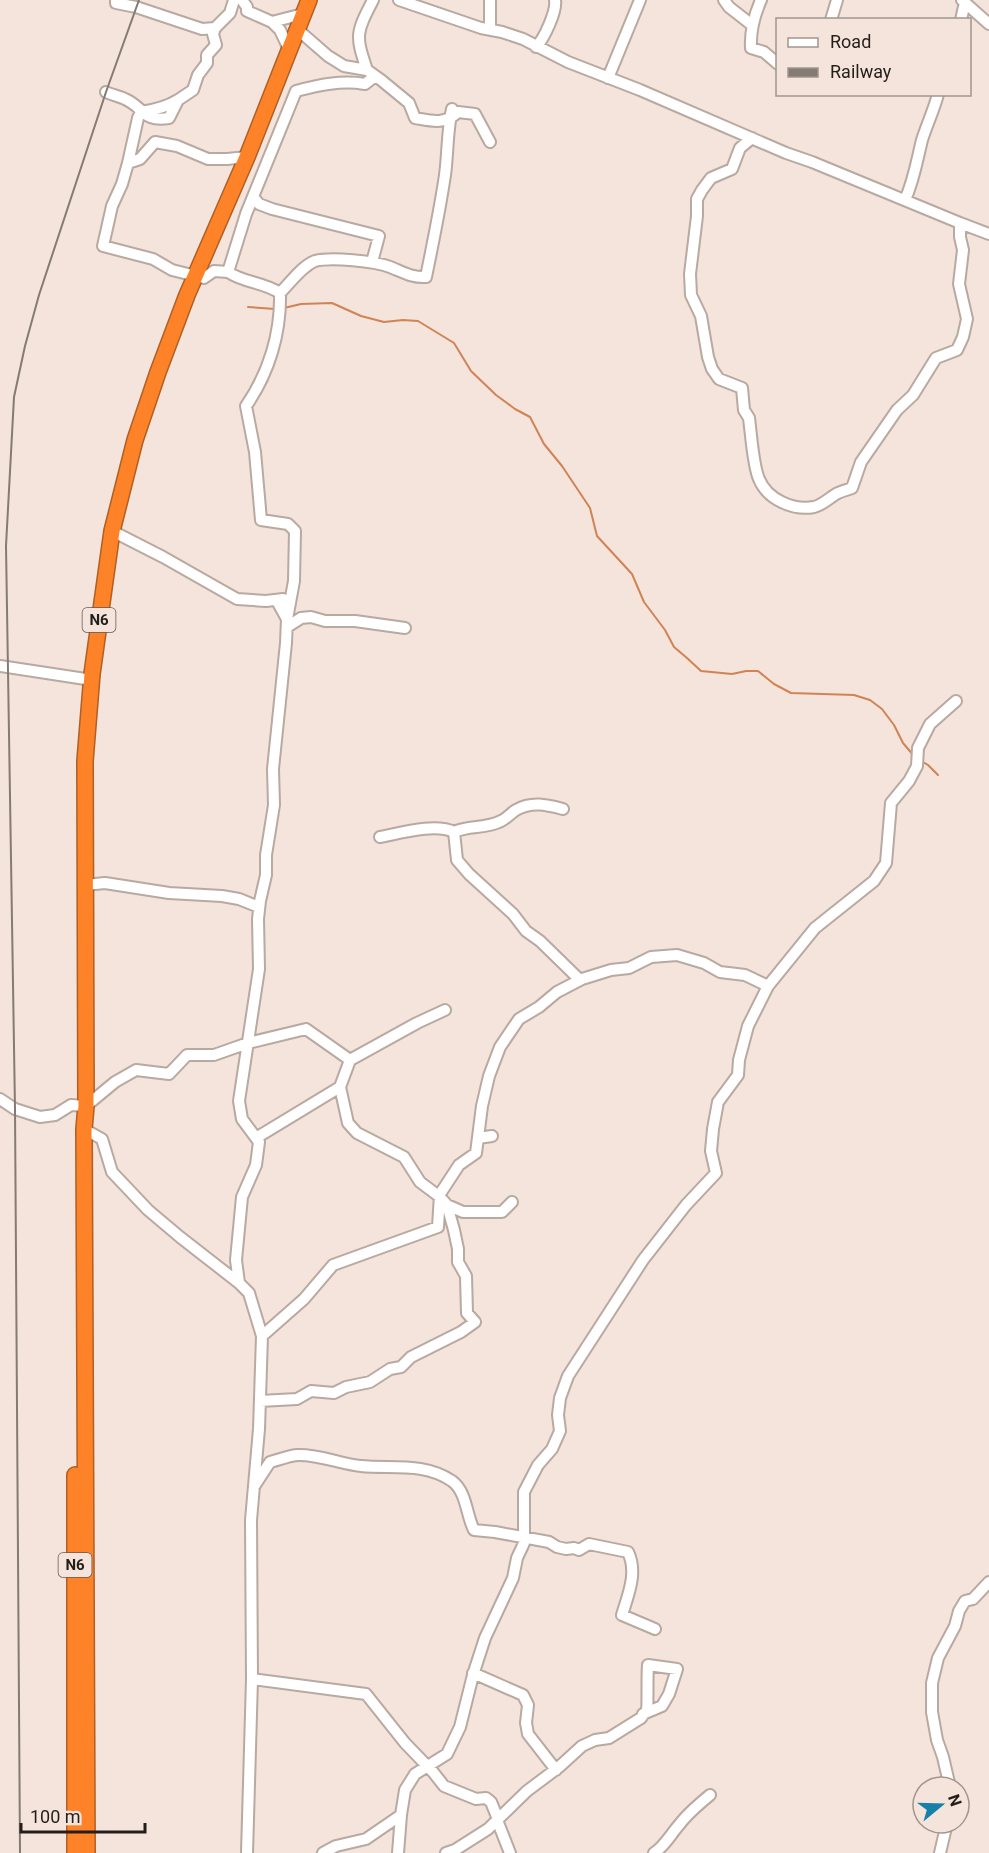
<svg xmlns="http://www.w3.org/2000/svg" width="989" height="1853" font-family="Roboto,sans-serif">
  <style>
    .lines { fill: none; stroke-linecap: round; stroke-linejoin: round }
    .stream { stroke: #d08455; stroke-width: 2 }
    .minor-casing { stroke: #b8a9a1; stroke-width: 14 }
    .highway-casing { stroke: #b15f23; stroke-width: 18 }
    .minor { stroke: #fff; stroke-width: 10 }
    .highway { stroke: #fd8228; stroke-width: 15 }
    .rail { stroke: #857a74; stroke-width: 2 }
    .labels { text-anchor: middle; stroke-width: 6; stroke-linejoin: round; paint-order: stroke }
    .shield { fill: #f4e4db; stroke: #625955; stroke-width: 1.5 }
    .shield-label { font-size: 15px; font-weight: bold; fill: #241e1b }
  </style>
  <rect width="100%" height="100%" fill="#f4e4db"/>
  <g class="lines">
    <path class="stream" d="M248,307L275,309
      M284,308L301,304L332,303L361,316L384,322L403,320L418,321L454,343L471,371L496,395L515,409L530,417L544,444L562,466L590,508L597,536L632,574L644,602L665,630L674,647L687,658L701,671L732,674L746,671H758L774,684L791,693L854,695L870,700L882,709L894,725L903,743L914,756
      M921,761L928,765L938,775"/>
    <defs>
      <path id="minor" d="M116,0V3L136,7L202,29L215,28L230,13L234,0
        M242,0L247,7V11L272,22
        M399,0L481,28L502,32L523,39L568,62L640,90L786,153L812,162L960,223V237L963,250L959,284L967,319L963,337L957,350L936,358L913,395L897,410L861,462L852,488C847,490 842,491 838,493C830,497 823,505 814,507C793,511 767,499 759,479C753,466 751,433 749,418L744,410L742,388L719,379L712,369L708,357L701,316L691,295L690,274L697,216V199L702,190L711,178L732,169L740,148L752,138
        M724,0L729,7L752,25
        M761,0C754,16 750,31 751,48L764,52L778,64
        M962,0L989,24
        M831,20L837,0
        M961,20L965,2
        M297,29L328,56L344,66L367,70L381,80L409,103L415,118C432,121 444,125 458,112L475,114L490,142
        M490,30V0
        M536,47C544,39 557,11 555,0
        M289,49L280,30L272,22L303,14
        M367,70C355,35 356,33 373,0
        M608,78L640,0
        M106,92C112,95 119,96 125,99C145,108 142,122 169,118L178,100L193,90L198,75L207,63V55L216,45L213,34L215,28
        M178,100C167,107 154,110 141,112L138,118L128,163L122,184L112,206L103,246L153,259L172,270L204,278L214,271L228,272
        M128,163L140,159L155,142L177,146L208,159H227L247,157
        M254,198L259,204L272,209L379,236L372,262
        M905,200C914,180 917,160 922,140C927,124 934,110 938,94
        M960,223L989,234
        M280,293C290,283 302,266 315,261C331,257 375,261 390,267C403,272 412,278 426,277C433,243 440,209 445,175C448,153 447,131 452,109
        M112,531L163,557L237,599L266,601L283,599
        M287,619L294,581L295,531L288,524L261,520L255,452L246,406C269,373 281,333 280,293C264,282 244,283 228,272L246,214L296,91C319,85 341,80 365,84L375,76
        M287,627L301,618L311,617L325,621H355L405,628
        M0,666L92,680
        M454,832C469,825 486,829 501,821C506,819 511,813 516,810C532,801 547,805 563,809
        M380,837C401,833 435,823 454,832L457,860L469,874L513,914L526,931L540,941L580,980
        M85,885L105,883L169,893L222,896L239,899L259,907
        M0,1099L15,1109L40,1117L55,1115L71,1105L86,1106L115,1082L136,1070L169,1074L187,1055H214L248,1043L306,1029L350,1060
        M84,1129L102,1139L112,1172L148,1210L180,1237L239,1283L249,1293L262,1336L259,1429L251,1520L252,1679L247,1853
        M256,1138L340,1087L350,1060L417,1023L445,1010
        M478,1138L492,1136
        M447,1205L463,1212H502L512,1202
        M239,1283L236,1260L242,1197L256,1165L259,1142L242,1119L239,1101L259,969L258,919L260,901L266,875V855L274,805L273,769L286,643L287,619L277,601
        M262,1336L304,1299L333,1265L438,1227L440,1194L459,1165L476,1153L482,1106L489,1076L500,1047L519,1019L539,1007L557,992L582,979L611,970L629,968L651,957L677,955L704,963L720,972L745,975L768,986
        M260,1401L297,1399L311,1391L334,1393L346,1387L370,1382L390,1369L401,1367L411,1357L461,1332L475,1322L467,1313L466,1276L458,1262V1249L454,1230L447,1205L440,1197L420,1182L404,1157L357,1133L348,1123L340,1087
        M255,1485L270,1462C278,1460 288,1456 297,1455C319,1454 340,1464 361,1466C392,1469 424,1462 452,1481C467,1492 466,1515 474,1530L495,1532L549,1542L557,1547L566,1549L574,1548L579,1550L589,1544L628,1552C638,1573 628,1595 622,1615L655,1629
        M473,1673L523,1695L528,1705L526,1723L528,1734L556,1770
        M252,1679L366,1694L405,1743L433,1772L444,1786L476,1799L486,1798L491,1802L498,1819
        M950,1787L943,1757L937,1740L932,1712V1683L938,1658L955,1626L959,1611L965,1601L973,1599L989,1582
        M497,1820L510,1853
        M323,1853L336,1846L366,1839L401,1815L405,1790L415,1774L447,1754L460,1727L473,1675L485,1638L513,1578L517,1558L524,1543V1492L538,1465L552,1449L560,1431L558,1415L560,1398L568,1376L643,1260L686,1205L716,1173L711,1151L713,1129L718,1102L738,1075L739,1060L748,1026L768,986L815,928L874,881L886,863L891,803L909,781L917,766L918,748L930,724L956,701
        M398,1853L401,1815
        M446,1853L455,1850L488,1829L527,1791L559,1767L582,1746L595,1740L609,1738L641,1718C643,1715 645,1713 647,1710C648,1705 647,1674 648,1665L677,1669L669,1694L662,1706L643,1714
        M654,1853C664,1847 671,1834 679,1825C688,1813 699,1804 710,1795
        M940,1853L947,1823"/>
      <path id="highway" d="M75,1475V1853
        M87,1853L84,1129L86,1106L85,761L92,674L112,531L135,440L158,372L187,295L247,157L309,0"/>
    </defs>
    <use href="#minor" class="minor-casing"/>
    <use href="#highway" class="highway-casing"/>
    <use href="#minor" class="minor"/>
    <use href="#highway" class="highway"/>
    <path class="rail" d="M20,1853L15,1109L6,546L14,397L25,346L39,295L106,92L139,0"/>
  </g>
  <g class="labels">
    <g class="shield">
      <rect x="82.5" y="608" width="33" height="24" rx="4.5"/>
      <rect x="58.5" y="1553" width="33" height="24" rx="4.5"/>
    </g>
    <g class="shield-label">
      <text x="99" y="625">N6</text>
      <text x="75" y="1570">N6</text>
    </g>
  </g>
  <rect x="776" y="18" width="195" height="78" fill="#f4e4db" stroke="#a1958e" stroke-width="1.5"/>
  <rect x="788" y="38" width="30" height="9" fill="#ffffff" stroke="#a1958e" stroke-width="1.5"/>
  <text x="830" y="48" font-size="18" fill="#241e1b">Road</text>
  <rect x="788" y="68" width="30" height="9" fill="#857a74" stroke="#a1958e" stroke-width="1.5"/>
  <text x="830" y="78" font-size="18" fill="#241e1b">Railway</text>
  <g transform="translate(941 1805) rotate(71)"><circle r="28" fill="#f4e4db" stroke="#a1958e" stroke-width="1.5"/>
  <path d="M0-4.5L10 22L0 15L-10 22Z" fill="#1580a9"/>
  <text y="-9" font-size="16" font-weight="bold" text-anchor="middle" fill="#241e1b">N</text>
  </g>
  <path d="M21 1823v9h124v-9" fill="none" stroke="#241e1b" stroke-width="3"/>
  <text x="30" y="1823" font-size="18" fill="#241e1b" stroke="#f4e4db" stroke-width="4.5" paint-order="stroke">100 m</text>
</svg>
